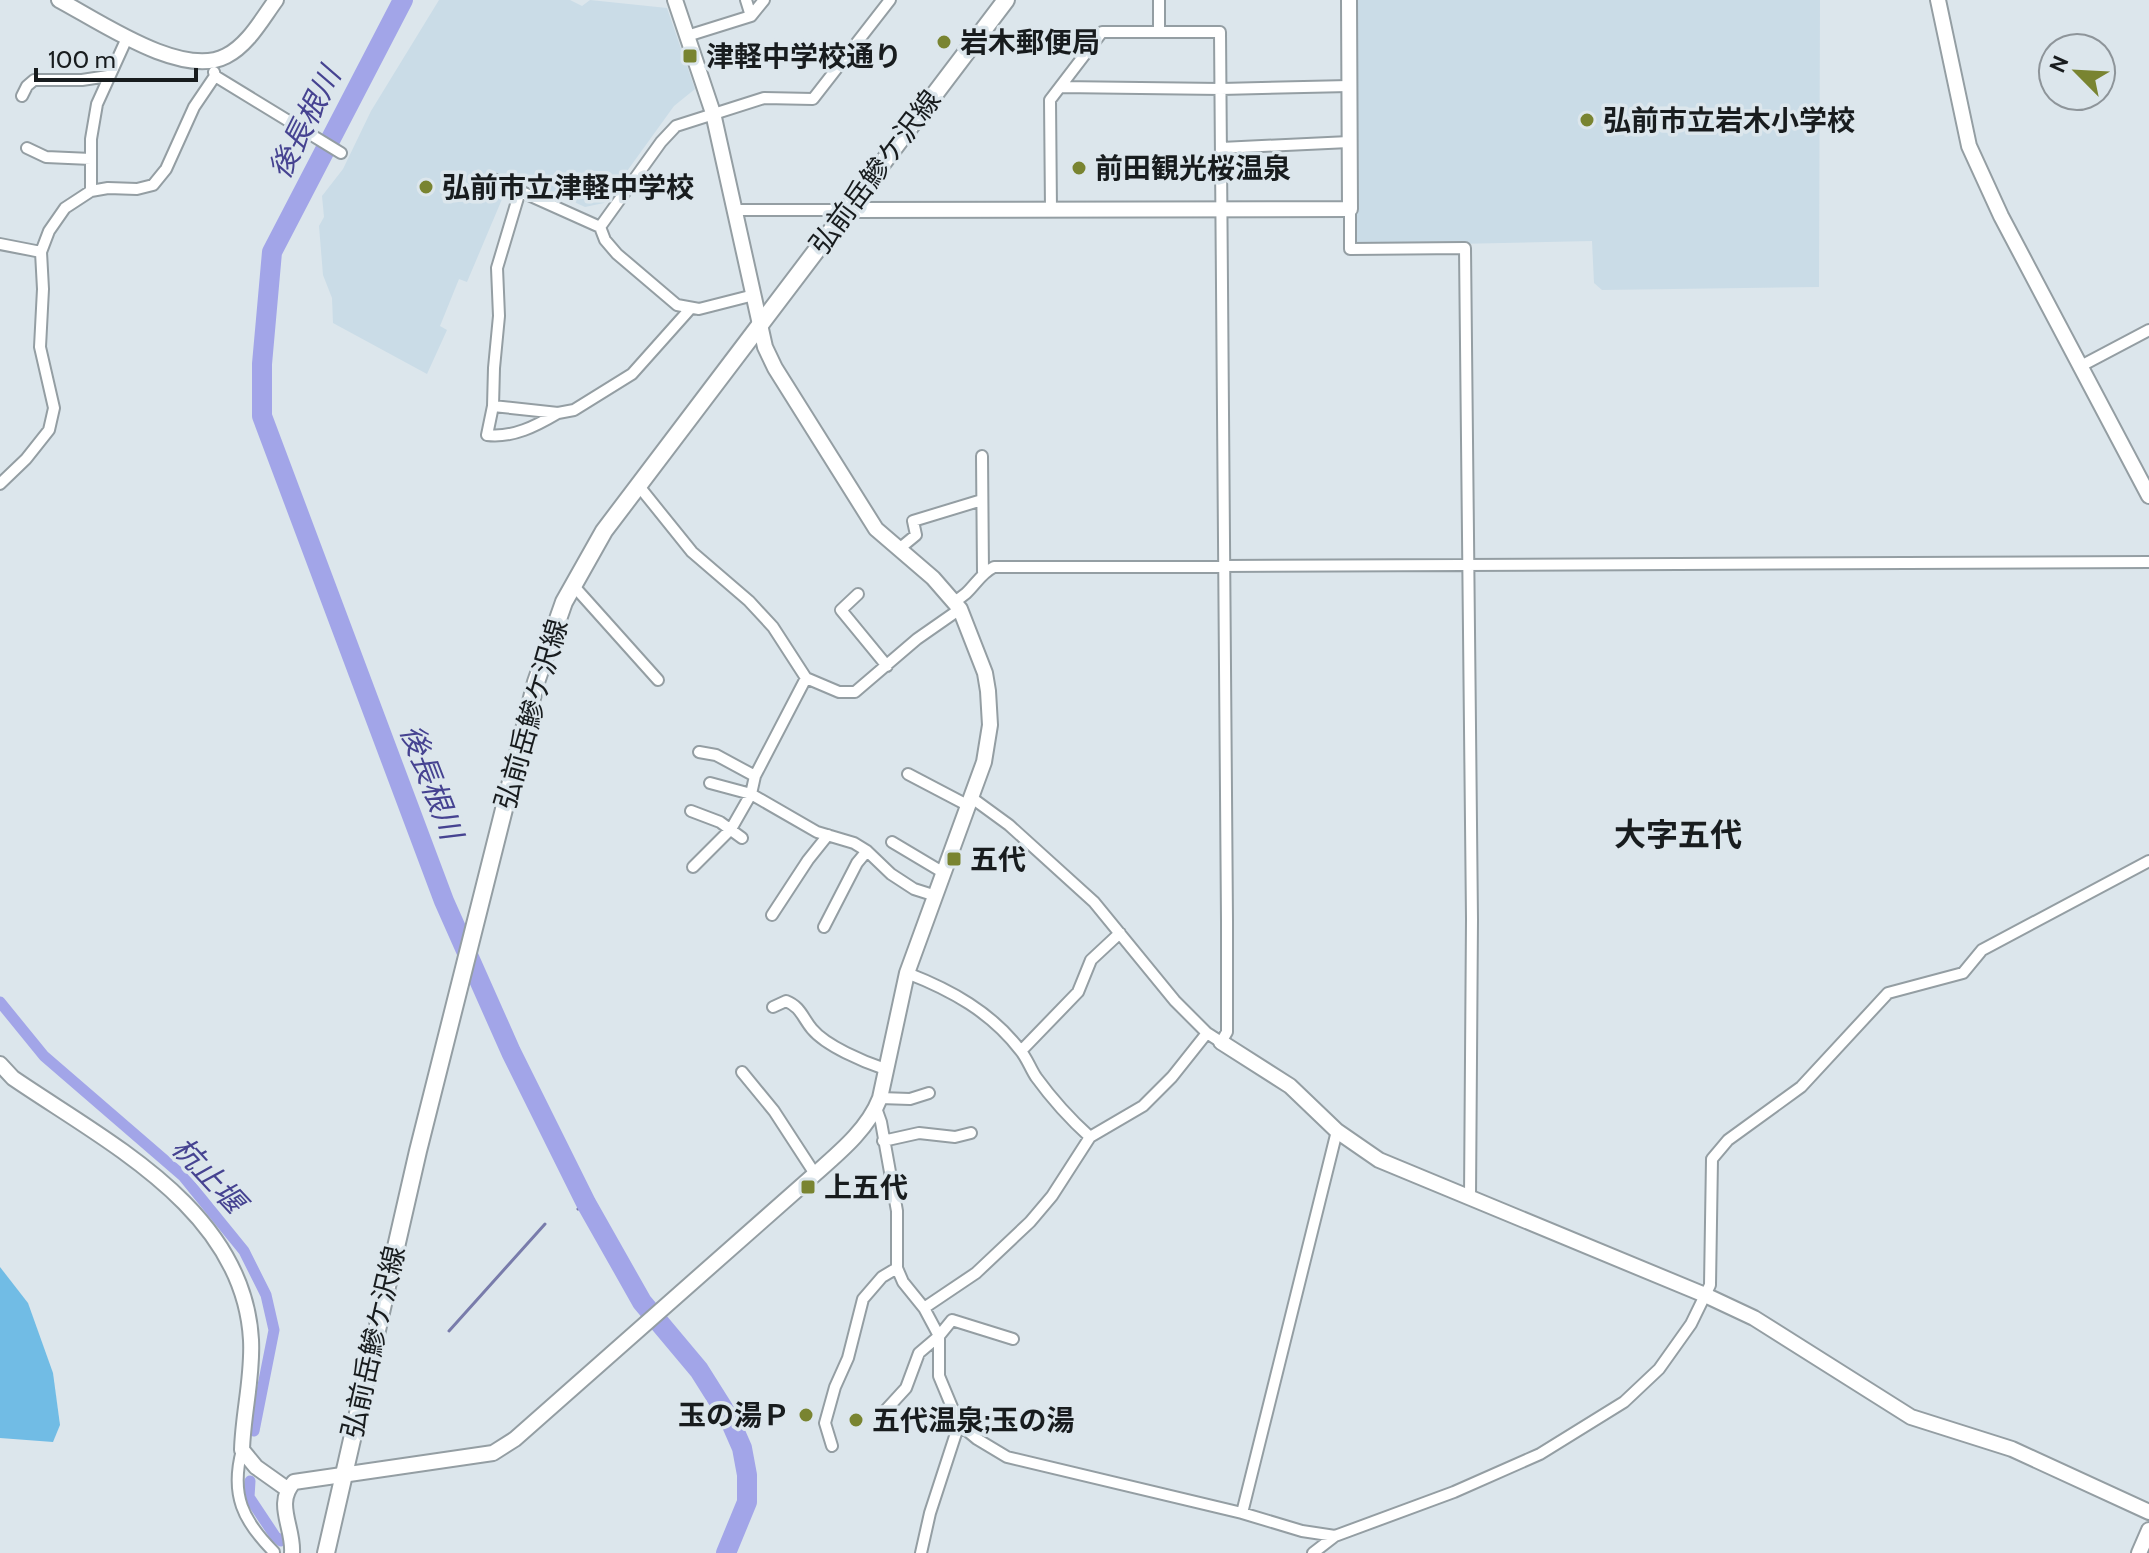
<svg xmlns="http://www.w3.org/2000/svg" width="2149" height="1553" font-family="Cabin,'Noto Sans JP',sans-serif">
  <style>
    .built { fill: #cadce7 }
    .forest { fill: #71bce5 }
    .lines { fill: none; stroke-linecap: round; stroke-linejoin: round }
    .stream { stroke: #797cab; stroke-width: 3 }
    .canal { stroke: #a2a5e8; stroke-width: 11 }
    .river { stroke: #a2a5e8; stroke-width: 20 }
    .street-casing { stroke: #949ea3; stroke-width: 14 }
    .secondary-casing { stroke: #949ea3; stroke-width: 18 }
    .primary-casing { stroke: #949ea3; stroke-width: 20 }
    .street { stroke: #fff; stroke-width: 10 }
    .secondary { stroke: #fff; stroke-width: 14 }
    .primary { stroke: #fff; stroke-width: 16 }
    .poi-dot { fill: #798431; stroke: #dce6ec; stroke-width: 3 }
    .labels { text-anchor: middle; stroke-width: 7; stroke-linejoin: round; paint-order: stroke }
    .poi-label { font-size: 28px; font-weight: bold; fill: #181c1e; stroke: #dce6ec; text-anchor: start }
    .street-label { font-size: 28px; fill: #181c1e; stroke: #dce6ec }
    .water-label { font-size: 30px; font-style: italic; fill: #464391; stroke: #dce6ec }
    .quarter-label { font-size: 32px; font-weight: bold; fill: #181c1e; stroke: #dce6ec }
  </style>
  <rect width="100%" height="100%" fill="#dce6ec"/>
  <path class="built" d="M439,0H570L582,6L590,0L667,8L695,89L674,106L604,203L585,207L528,181L515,196L505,192L467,282L459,279L440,326L447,330L427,374L333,323L332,298L323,275L319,226L324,217L322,196L343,169L371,111Z
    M1354,0H1820L1819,287L1602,290L1594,283L1592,241L1362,246L1356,243Z"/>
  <path class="forest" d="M0,1267L28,1303L53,1373L60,1425L53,1442L0,1438Z"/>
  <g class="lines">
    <path class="stream" d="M578,1209L586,1203
      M449,1331L545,1224"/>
    <path class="canal" d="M0,1002L44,1056L183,1176L244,1251L266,1295L274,1330L254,1431
      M250,1481L249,1497L275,1536L281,1541"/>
    <path class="river" d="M403,0L272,252L262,364V416L444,901L511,1052L586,1203L642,1302L699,1370L728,1416L742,1448L747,1475V1502L726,1553"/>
    <defs>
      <path id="street" d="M746,0L751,16
        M1159,0V32
        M687,36L751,16L764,0
        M214,72L215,76L341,153
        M1060,87L1221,89L1349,86
        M22,96L27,86L34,80H82L108,76
        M27,148L46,157L91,159
        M1221,148L1349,142
        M493,179L600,227L605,240L617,254L677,305L699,309L754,295
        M91,191V139L97,104L127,38
        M520,191L497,268L499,316L494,368L493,406L558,413L574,410L632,374L690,309
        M1350,209V249L1465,248L1472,919L1470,1198
        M736,210H846
        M600,227L661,142L676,126L764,98L813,99L890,0
        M0,244L41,252
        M2079,367L2149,330
        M493,406L487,435C513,438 536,426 558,413
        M982,456L983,572
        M0,484L26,459L49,430L54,408L40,347L43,289L41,252L49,231L65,208L91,191L108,188L137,189L153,185L166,169L194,107L215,76
        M638,485L692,552L749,601L773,627L806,678L839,692H855L917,639L960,609
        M899,549L916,535L913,521L982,500
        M572,584L658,680
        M858,594L841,610L887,666
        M954,601C972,594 977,575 994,567L2149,562
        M806,678L755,776L751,794L817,832L854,843L867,851L891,874L914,889L936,896
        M699,752L716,755L755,776
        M908,774L969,806
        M972,798L1009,825L1094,902L1175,1001L1207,1033L1221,1042L1227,1032V921L1220,32H1102L1050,100L1051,210
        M691,811L720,822L742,838
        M892,842L944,873
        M693,867L731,829L751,794L710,783
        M772,915L808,860L828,835
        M824,927L857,863L867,851
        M907,973C951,990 991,1012 1020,1050C1027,1058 1030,1068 1036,1077C1052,1099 1070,1119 1090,1137
        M773,1007L786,1001C801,1007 802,1017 812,1029C826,1046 864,1062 885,1069
        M1021,1051L1078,992L1091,960L1120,933
        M742,1072L774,1111L815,1174
        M880,1098L910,1099L929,1093
        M876,1108L881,1122L897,1211V1268L903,1282L924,1308L939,1336V1376L959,1424L977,1439L1007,1457L1242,1513L1302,1531L1335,1536
        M883,1141L919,1133L955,1137L971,1133
        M924,1308L976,1273L1030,1222L1052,1196L1090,1137L1143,1106L1172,1077L1207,1033
        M884,1412L906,1388L919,1353L939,1336L952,1320L1013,1339
        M832,1446L825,1423L835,1387L848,1358L863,1299L882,1277L897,1268
        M242,1450C230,1495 243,1521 274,1552
        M1242,1513L1337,1131
        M921,1553L930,1513L959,1424
        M1313,1553L1335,1536L1454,1492L1540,1454L1624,1402L1659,1369L1691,1324L1710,1285L1712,1159L1728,1140L1801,1087L1888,993L1963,973L1982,950L2149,861"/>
      <path id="secondary" d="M59,0C99,21 182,79 226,56C248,45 262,19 276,0
        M1938,0L1969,146L2001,216L2149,496
        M846,210L1350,209L1349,0
        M1221,1042L1290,1086L1337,1131L1379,1160L1705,1295L1754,1318L1911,1417L2012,1449L2149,1512
        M0,1064L13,1078C108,1143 244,1210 251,1340C253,1377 243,1413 242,1450L256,1467L287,1489
        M292,1553C294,1528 274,1503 294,1482L493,1453L515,1439L815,1174C840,1152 868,1129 880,1098L907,973L984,762L990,725L988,691L985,673L960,609L933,578L876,529L775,368L765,347L713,113L675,0
        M2139,1553L2149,1530"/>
      <path id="primary" d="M326,1553L418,1151L536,682L564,602L604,531L1006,0"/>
    </defs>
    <use href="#street" class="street-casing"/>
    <use href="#secondary" class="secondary-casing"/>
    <use href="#primary" class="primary-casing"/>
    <use href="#street" class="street"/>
    <use href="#secondary" class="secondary"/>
    <use href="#primary" class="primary"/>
  </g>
  <g class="poi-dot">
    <circle cx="944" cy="42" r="8"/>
    <rect x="682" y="48" width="16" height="16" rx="4"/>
    <circle cx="1587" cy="120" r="8"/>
    <circle cx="1079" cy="168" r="8"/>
    <circle cx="426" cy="187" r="8"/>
    <rect x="946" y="851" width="16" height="16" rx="4"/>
    <rect x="800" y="1179" width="16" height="16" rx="4"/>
    <circle cx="806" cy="1415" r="8"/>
    <circle cx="856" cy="1420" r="8"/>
  </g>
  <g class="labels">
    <g class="poi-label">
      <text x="960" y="52">岩木郵便局</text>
      <text x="706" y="66">津軽中学校通り</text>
      <text x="1603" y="130">弘前市立岩木小学校</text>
      <text x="1095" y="178">前田観光桜温泉</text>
      <text x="442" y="197">弘前市立津軽中学校</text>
      <text x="970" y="869">五代</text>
      <text x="824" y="1197">上五代</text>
      <text x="790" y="1425" text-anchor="end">玉の湯Ｐ</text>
      <text x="872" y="1430">五代温泉;玉の湯</text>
    </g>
    <g class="street-label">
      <text transform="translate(875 172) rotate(-53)" y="10">弘前岳鰺ケ沢線</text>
      <text transform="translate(531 714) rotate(-74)" y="10">弘前岳鰺ケ沢線</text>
      <text transform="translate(373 1342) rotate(-77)" y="10">弘前岳鰺ケ沢線</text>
    </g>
    <g class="water-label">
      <text transform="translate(305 123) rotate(-63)" y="10">後長根川</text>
      <text transform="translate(431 782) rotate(69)" y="10">後長根川</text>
      <text transform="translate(208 1175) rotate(47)" y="10">杭止堰</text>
    </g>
    <g class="quarter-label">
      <text x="1678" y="846">大字五代</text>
    </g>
  </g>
  <g transform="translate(2077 72) rotate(294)"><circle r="38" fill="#dce6ec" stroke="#8e959a" stroke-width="2"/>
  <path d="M0-6L14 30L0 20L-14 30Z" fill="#798431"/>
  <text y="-12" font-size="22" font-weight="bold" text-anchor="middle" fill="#181c1e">N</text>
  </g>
  <path d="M36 68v12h160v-12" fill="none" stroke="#181c1e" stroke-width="4"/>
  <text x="48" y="68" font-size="24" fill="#181c1e" stroke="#dce6ec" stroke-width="6" paint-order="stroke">100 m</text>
</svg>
